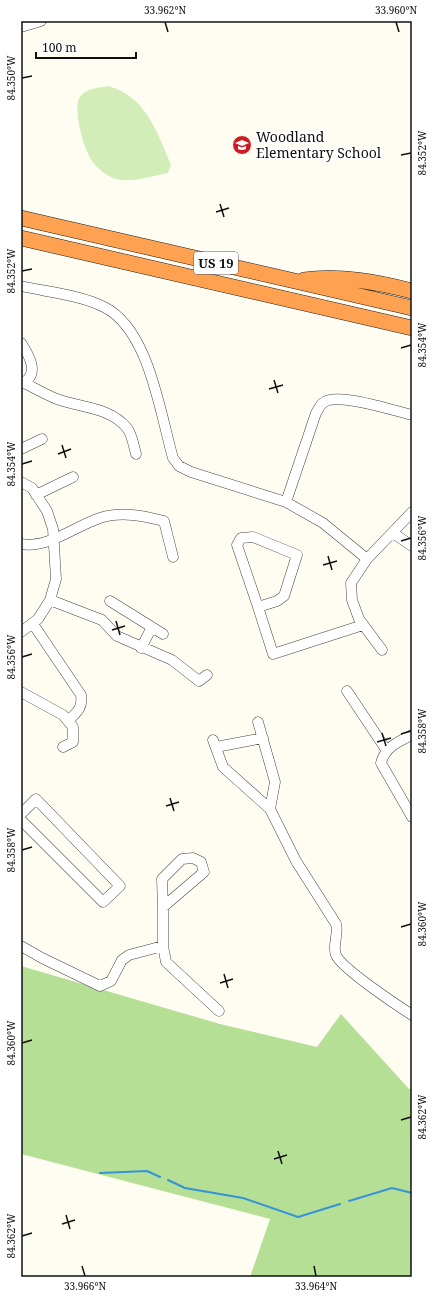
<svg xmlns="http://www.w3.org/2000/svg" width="433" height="1298" font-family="'Noto Serif',serif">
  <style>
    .green { fill: #d3edb8 }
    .forest { fill: #b6df96 }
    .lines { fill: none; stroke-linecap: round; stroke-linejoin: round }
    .stream { stroke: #3494d7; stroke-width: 2 }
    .minor-casing { stroke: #434343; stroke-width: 11 }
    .highway-casing { stroke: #212121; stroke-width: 16 }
    .minor { stroke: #fff; stroke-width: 10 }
    .highway { stroke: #fea252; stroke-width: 15 }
    .ticks { fill: none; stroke: #101010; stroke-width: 1.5 }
    .labels { text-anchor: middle; stroke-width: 4; stroke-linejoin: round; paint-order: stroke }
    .shield { fill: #fff; stroke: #585858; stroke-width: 1 }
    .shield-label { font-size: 13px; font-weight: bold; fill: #101010 }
    .poi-label { font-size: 14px; fill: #101010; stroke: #fff; text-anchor: start }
    .neatline { fill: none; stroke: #101010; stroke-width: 1.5 }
    .ticks-label { font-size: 10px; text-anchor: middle; fill: #101010 }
  </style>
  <rect width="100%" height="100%" fill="#fffdf2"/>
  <path class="green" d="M108,86C146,96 157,132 171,165L168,173C152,176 133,183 116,179C106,176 98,169 92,161C84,150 72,108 80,97C86,88 99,88 108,86Z"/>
  <path class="forest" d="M21,966L220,1024L317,1047L341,1014L409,1089H412V1277H250L270,1219L21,1154Z"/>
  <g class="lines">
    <path class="stream" d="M100,1173L147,1171L160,1177
      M168,1180L185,1188L243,1198L298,1217L340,1204
      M349,1201L392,1188L412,1193"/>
    <defs>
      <path id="minor" d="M21,27L41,21
        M21,286C47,292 81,295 104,307C149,329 160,413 173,458L179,466L191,472L286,502L323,523L367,559
        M21,343C29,355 41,375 21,384
        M24,383C35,388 46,395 57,399C81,408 110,407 127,428C132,434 134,447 136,454
        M21,449L42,439
        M21,482L32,488L47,511L53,529L56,579L50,600L38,619L21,632
        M36,495L73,477
        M286,502L316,413C318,410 320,405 323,403C336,391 395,411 412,415
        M393,533L412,546
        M253,537L297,555L284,596L277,601L258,607L237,545L241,538Z
        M21,544C48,549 75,526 100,518C121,511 144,516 164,521L173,557
        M50,600L102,620L117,636L172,660L199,681L207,675
        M110,601L163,634
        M258,607L273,654L363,625
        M33,624L81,695C83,708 77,712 68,721
        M141,648L152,627
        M382,650L359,619L352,600L351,583L367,559L412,512
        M347,691L387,751
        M21,692L63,715L73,727V742L63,747
        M258,722L275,782L270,809
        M412,735C399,741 384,748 381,763L412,817
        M213,740L223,767L270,809L296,861L336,924C339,934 332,946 336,955C341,968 398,1006 412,1015
        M216,747L263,738
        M21,814L36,799L120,886L103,902L21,820
        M193,858L201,862L204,872L163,907L162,879L182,859Z
        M163,907V946L166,962L219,1011
        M21,946L42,958L100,986L111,981L122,960L129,955L163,946"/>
      <path id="highway" d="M21,218L412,308
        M21,238L412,328
        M304,280C340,275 377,282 412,291"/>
    </defs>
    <use href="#minor" class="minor-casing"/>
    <use href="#highway" class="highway-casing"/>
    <use href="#minor" class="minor"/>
    <use href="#highway" class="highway"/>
  </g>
  <path class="ticks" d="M165,22L168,32M396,22L399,32M22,78L32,76M401,155L411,153M220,204L224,217M216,212L229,208M22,271L32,269M401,348L411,345M274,380L278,393M269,389L283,385M62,445L66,458M58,454L71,449M22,464L32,461M401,541L411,538M328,556L332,570M323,565L337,561M116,621L120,635M112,630L125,626M22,657L32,654M382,733L386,746M401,734L411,731M377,742L391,738M170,798L174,811M166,806L179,802M22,850L32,847M401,927L411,924M224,974L228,988M220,983L233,979M22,1043L32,1040M401,1120L411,1117M278,1151L282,1164M274,1159L287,1155M66,1215L70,1229M62,1224L75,1220M22,1236L32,1233M82,1266L85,1276M314,1266L316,1276"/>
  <defs>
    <symbol id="school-disc" viewBox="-11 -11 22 22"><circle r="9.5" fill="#cb1d23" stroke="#fff"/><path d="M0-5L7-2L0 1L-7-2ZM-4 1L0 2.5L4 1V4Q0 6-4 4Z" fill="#fff"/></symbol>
  </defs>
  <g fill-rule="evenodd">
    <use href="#school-disc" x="231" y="134" width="22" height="22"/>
  </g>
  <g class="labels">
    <rect class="shield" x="194" y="252" width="44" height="22" rx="3"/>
    <g class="shield-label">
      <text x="216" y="268">US 19</text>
    </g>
    <g class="poi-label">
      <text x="256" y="142">Woodland<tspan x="256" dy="16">Elementary School</tspan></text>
    </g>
  </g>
  <rect width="433" height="1298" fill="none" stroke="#ffffff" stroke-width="44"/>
  <path d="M36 52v6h100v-6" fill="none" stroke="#101010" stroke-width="2"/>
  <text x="42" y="52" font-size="12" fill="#101010" stroke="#ffffff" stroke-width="3" paint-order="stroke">100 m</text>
  <rect x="22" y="22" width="389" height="1254" class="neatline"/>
  <g class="ticks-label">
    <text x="165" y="14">33.962°N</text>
    <text x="396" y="14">33.960°N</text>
    <text transform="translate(11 78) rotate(-90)" y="4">84.350°W</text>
    <text transform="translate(422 153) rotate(-90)" y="4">84.352°W</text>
    <text transform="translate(11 271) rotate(-90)" y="4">84.352°W</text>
    <text transform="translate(422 345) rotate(-90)" y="4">84.354°W</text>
    <text transform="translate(11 464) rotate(-90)" y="4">84.354°W</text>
    <text transform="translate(422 538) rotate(-90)" y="4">84.356°W</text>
    <text transform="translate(11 657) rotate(-90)" y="4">84.356°W</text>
    <text transform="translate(422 731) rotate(-90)" y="4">84.358°W</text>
    <text transform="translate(11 850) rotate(-90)" y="4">84.358°W</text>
    <text transform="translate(422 924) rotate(-90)" y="4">84.360°W</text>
    <text transform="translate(11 1043) rotate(-90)" y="4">84.360°W</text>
    <text transform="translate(422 1117) rotate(-90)" y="4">84.362°W</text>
    <text transform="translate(11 1236) rotate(-90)" y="4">84.362°W</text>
    <text x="85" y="1290">33.966°N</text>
    <text x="316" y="1290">33.964°N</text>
  </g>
</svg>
